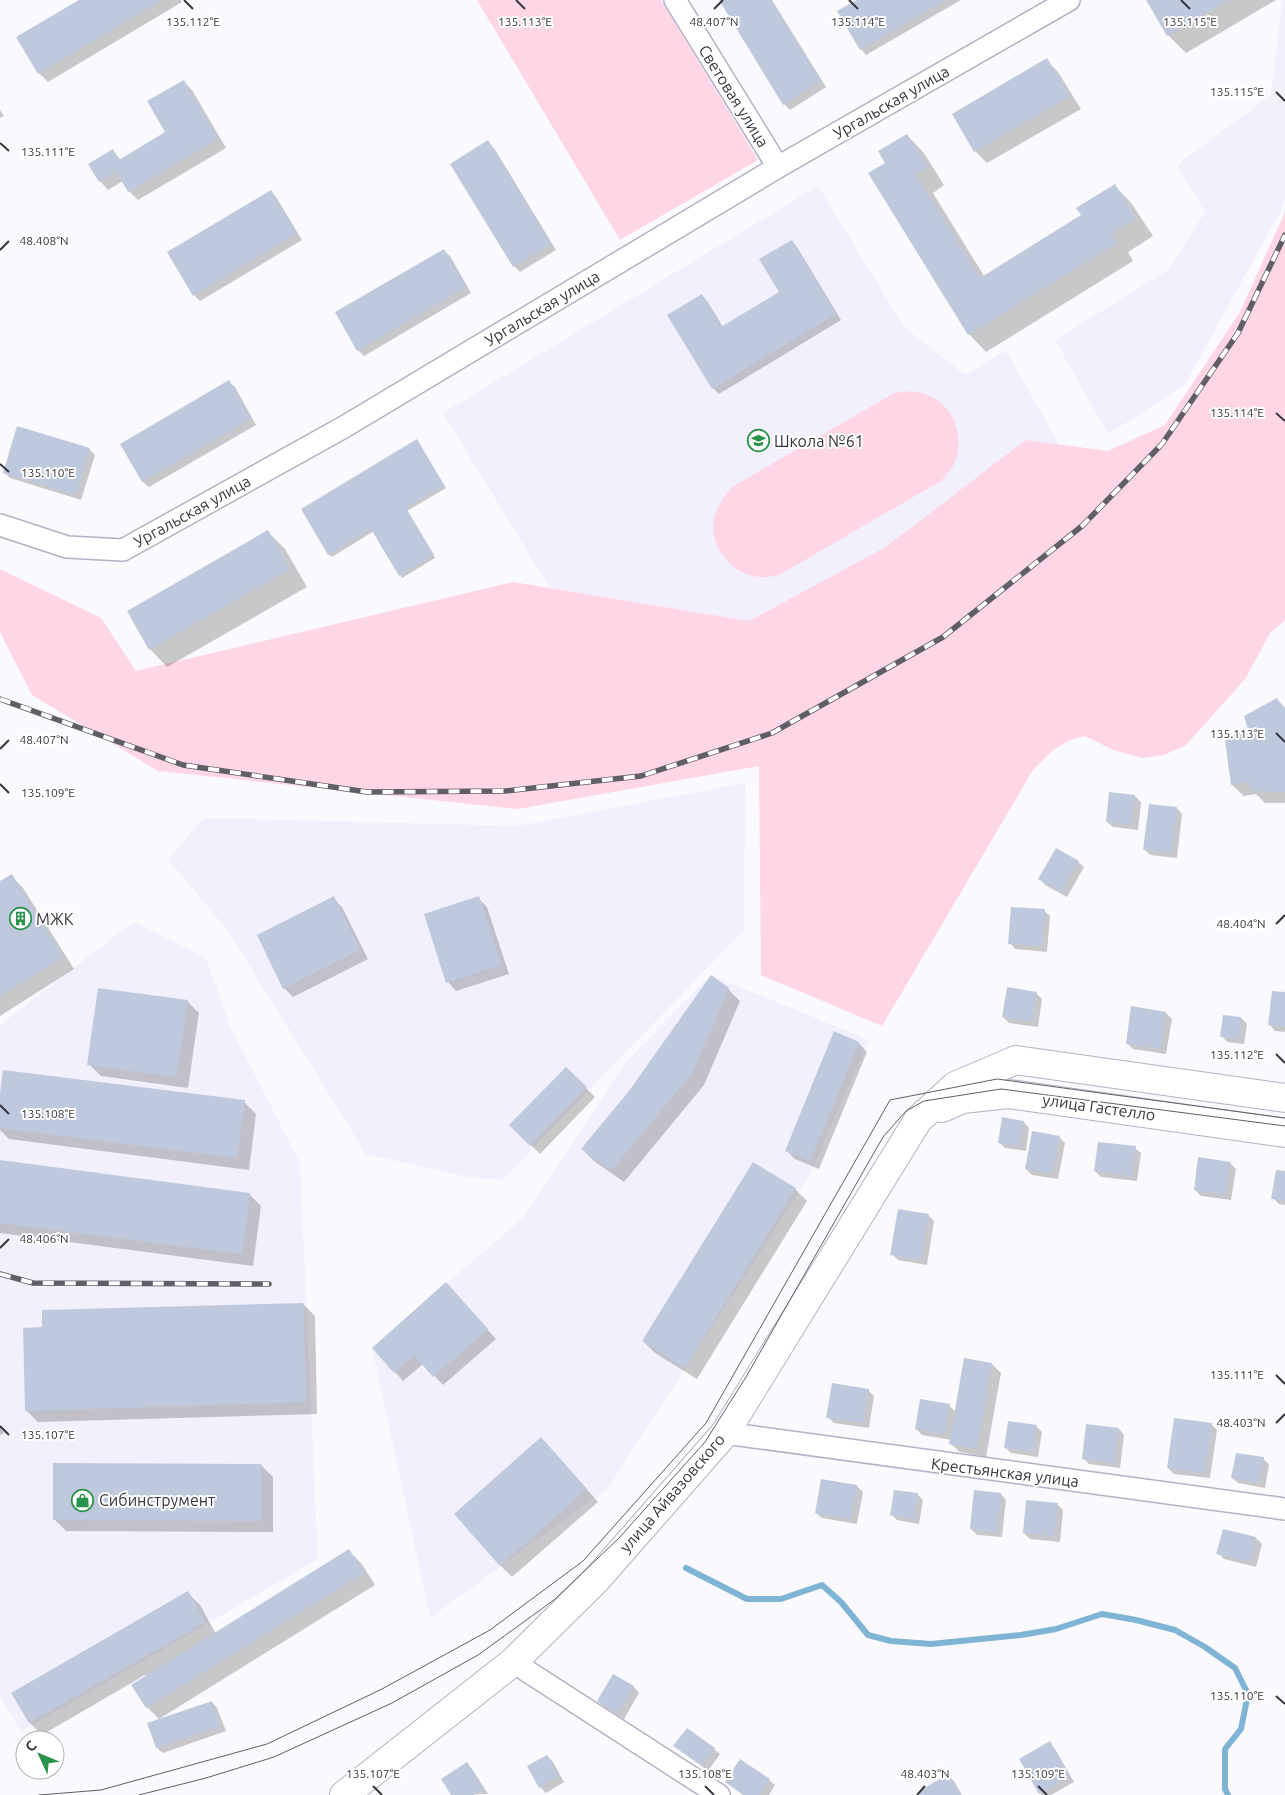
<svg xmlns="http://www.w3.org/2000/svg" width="1285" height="1795" font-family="Ubuntu,sans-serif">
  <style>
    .built { fill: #f2f0fc }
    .green { fill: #ffd6e6 }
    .shadow { fill: #0003 }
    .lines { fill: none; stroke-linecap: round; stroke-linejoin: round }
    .stream { stroke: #7fb4d5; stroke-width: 6 }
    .building { fill: #bfc9de }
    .street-casing { stroke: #b4b0c6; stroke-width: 24 }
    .secondary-casing { stroke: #b4b0c6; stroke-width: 30 }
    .street { stroke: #fff; stroke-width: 21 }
    .secondary { stroke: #fff; stroke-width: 28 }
    .tram { stroke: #605e66; stroke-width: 1 }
    .rail-casing { stroke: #605e66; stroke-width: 5.5 }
    .rail { stroke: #fff; stroke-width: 4; stroke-dasharray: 11; stroke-linecap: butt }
    .ticks { fill: none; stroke: #37353e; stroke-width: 2 }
    .labels { text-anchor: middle; stroke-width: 4; stroke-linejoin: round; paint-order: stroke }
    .street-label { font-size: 16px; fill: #37353e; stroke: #fff }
    .poi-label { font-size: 16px; fill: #37353e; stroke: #fff; text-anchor: start }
    .ticks-label { font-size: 12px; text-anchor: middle; fill: #37353e; stroke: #fff; stroke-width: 4; stroke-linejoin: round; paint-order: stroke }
  </style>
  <rect width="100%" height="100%" fill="#faf9fd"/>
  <path class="built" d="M1282,0H1285V200L1280,212L1184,386L1108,434L1055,340L1168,270L1205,212L1177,165L1271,95Z
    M818,186L904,327L965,375L1006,351L1073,468L763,661L593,659L443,413Z
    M745,783L744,930L502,1180L468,1177L366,1154L228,931L168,859L204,818L518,826Z
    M133,922L206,958L230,1026L300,1163L318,1559L21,1732L0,1696V1025Z
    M711,975L869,1040L808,1178L608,1488L430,1618L372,1348L523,1218L625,1063Z"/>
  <path class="green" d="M477,0H661L758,160L620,240Z
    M1285,212V620L1270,633L1246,678L1186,745L1164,755L1142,758L1113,750L1085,736L1070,740L1053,750L1033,770L882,1026L761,975L759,766L518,809L158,771L32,695L0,632V569L101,618L136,671L513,582L749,621L884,548L1026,440L1108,451L1165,425L1240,312Z
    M913,391C919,393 927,394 932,397C956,409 966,442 953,466C950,471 945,476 941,481L779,575C773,576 766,578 760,577C733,576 709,547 714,521C716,507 723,498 732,487L894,393Z"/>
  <path class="shadow" d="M81,0H181L182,2L48,82L39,73Z
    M720,0H772L826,87L790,110L784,104Z
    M859,0H961L866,55L861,49Z
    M1148,0H1276L1186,53L1168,35Z
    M1046,60L1058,72L1081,109L987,163L975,151L954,115Z
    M184,82L192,90L226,148L138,200L129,191L123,181L108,190L100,181L113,151L121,160L167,133Z
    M0,110L4,116L0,118Z
    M907,135L924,153L944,185L933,193L984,276L1082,215L1115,186L1132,204L1153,236L1128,252L1133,261L986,352L969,334L887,163Z
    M488,142L494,148L556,250L520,272L514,266Z
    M271,192L276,197L302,240L200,301L194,295Z
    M792,241L797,247L841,320L719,394L713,388L702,296L707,301L723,327L780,293Z
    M444,251L450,256L471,293L364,356L358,350Z
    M229,382L235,387L256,425L149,487L143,482L122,444Z
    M419,444L446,488L407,511L435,558L402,578L374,531L332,557L329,554Z
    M89,449L95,455L81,500L10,478L4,472Z
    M267,531L285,549L307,587L167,667L150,649Z
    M1277,699L1285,708V803H1265L1256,794L1244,796L1232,785L1249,730Z
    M1135,796L1141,802L1138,830L1113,827L1107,822Z
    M1177,808L1182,814L1177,858L1150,855L1144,849Z
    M1078,862L1084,867L1067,897L1045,885L1040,879Z
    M11,876L23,888L74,969L0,1016V883Z
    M333,898L342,907L368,959L293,997L284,988L258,936Z
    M478,898L487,907L509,974L456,991L448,982Z
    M1044,911L1050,916L1047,952L1015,949L1010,943Z
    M728,989L740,1001L704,1085L624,1182L594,1161L582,1149Z
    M1036,993L1042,999L1038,1027L1009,1023L1003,1017Z
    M1285,993V1032L1275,1031L1270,1025Z
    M187,1001L199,1013L188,1088L101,1076L89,1064Z
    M1166,1013L1172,1019L1166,1054L1133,1049L1127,1043Z
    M1241,1018L1247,1024L1244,1044L1227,1042L1222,1036Z
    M859,1043L867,1052L819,1169L795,1159L786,1150Z
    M566,1068L595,1097L540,1154L511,1125Z
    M244,1102L256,1114L249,1170L9,1139L0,1130V1103Z
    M1024,1122L1029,1128L1026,1151L1005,1148L999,1142Z
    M1059,1137L1065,1143L1058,1179L1032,1175L1026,1169Z
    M1135,1148L1141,1153L1137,1181L1101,1177L1095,1171Z
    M0,1162L249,1194L261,1206L253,1266L0,1233Z
    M1230,1163L1236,1169L1231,1200L1201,1196L1195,1190Z
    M1285,1172V1205L1279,1204L1273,1198Z
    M795,1189L807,1201L697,1379L655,1353L643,1341Z
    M928,1215L934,1221L927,1265L898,1260L892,1254Z
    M455,1293L496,1339L443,1385L423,1364L403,1381L395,1372Z
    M303,1304L315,1316L317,1414L38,1422L26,1410Z
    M965,1360L992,1364L1001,1373L986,1457L960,1452L951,1444V1440L922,1435L916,1429L949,1406L956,1412Z
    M868,1390L874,1396L869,1428L834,1423L828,1417Z
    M1211,1424L1217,1430L1210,1478L1174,1474L1168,1468Z
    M1036,1426L1042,1432L1038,1457L1011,1453L1006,1448Z
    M0,1427L4,1433L0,1435Z
    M1119,1429L1124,1435L1120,1468L1089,1464L1083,1458Z
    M541,1439L598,1502L512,1577L500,1565Z
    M1263,1459L1269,1464L1265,1488L1238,1483L1232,1478Z
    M261,1465L273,1477V1532L66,1531L54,1519Z
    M822,1481L857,1486L863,1492L857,1524L822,1518L816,1513Z
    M917,1494L923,1500L919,1524L897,1520L892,1515Z
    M1001,1494L1006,1500L1002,1537L977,1535L971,1529Z
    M1057,1504L1063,1510L1060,1542L1030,1539L1024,1533Z
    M1223,1531L1256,1538L1262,1544L1256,1567L1224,1559L1218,1553Z
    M349,1551L361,1563L375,1585L159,1719L147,1707L133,1685L146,1677L145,1675L42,1735L30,1723L13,1693L188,1593L200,1605L216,1634Z
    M613,1675L634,1687L639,1693L624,1719L604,1707L598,1701Z
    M212,1702L217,1708L226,1731L163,1753L157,1748Z
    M1049,1743L1055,1749L1074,1782L1051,1795H1042L1040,1793Z
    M675,1746L714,1749L720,1754L708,1771Z
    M547,1756L553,1762L564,1782L546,1793L540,1787Z
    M467,1763L472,1769L488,1794L452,1795Z
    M948,1775L954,1781L962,1795H921Z
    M769,1780L775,1785L769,1795H743L726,1782Z"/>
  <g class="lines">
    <path class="stream" d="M686,1568L747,1599H781L822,1585L841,1602L868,1635L891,1641L931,1644L1021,1635L1056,1629L1102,1614L1136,1620L1175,1630L1205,1647L1235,1668L1248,1694L1241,1729L1225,1749V1789L1228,1795"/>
  </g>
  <path class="building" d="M79,0H162L38,74L16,37Z
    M719,0H771L821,81L783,105Z
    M857,0H946L860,50L837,11Z
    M1146,0H1229L1167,36Z
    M1047,58L1070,96L974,152L952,114Z
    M184,80L218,139L128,192L116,171L99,182L88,164L113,149L119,160L165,132L147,101Z
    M907,134L928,167L916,175L980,278L1081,215L1076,208L1115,184L1136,218L1111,234L1117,243L968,335L868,173L885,163L878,151Z
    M488,140L551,244L513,267L450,164Z
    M271,190L297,233L193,296L167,252Z
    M792,240L836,314L712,389L667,315L702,294L721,327L779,292L759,259Z
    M444,249L466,287L357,351L335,312Z
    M229,380L251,419L142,482L120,444Z
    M17,426L90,448L76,495L3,473Z
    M417,439L444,485L406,508L434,555L399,576L371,529L328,555L301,509Z
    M268,530L290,569L149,650L127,611Z
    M1277,698L1285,710V792L1252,791L1249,781L1231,785L1225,740L1248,729L1244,716Z
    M1109,792L1135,795L1132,825L1106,822Z
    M1149,804L1177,807L1172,853L1143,850Z
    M1056,848L1079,861L1061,892L1038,879Z
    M12,874L63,957L0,996V881Z
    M334,896L360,950L283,989L257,935Z
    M479,896L501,965L446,983L424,914Z
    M1011,907L1045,909L1042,946L1008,944Z
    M711,975L729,988L692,1073L611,1171L581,1149L629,1091Z
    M1007,987L1037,992L1032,1022L1002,1017Z
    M98,988L188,1000L176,1077L87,1065Z
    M1272,991L1285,992V1027L1268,1025Z
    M1131,1006L1166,1012L1161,1049L1126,1044Z
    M1223,1015L1241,1017L1239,1039L1220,1037Z
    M834,1031L859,1042L810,1161L785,1151Z
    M566,1067L587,1087L530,1146L509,1125Z
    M3,1070L245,1100L237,1158L0,1128V1093Z
    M1002,1117L1024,1121L1020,1146L998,1143Z
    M1032,1131L1060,1136L1052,1174L1025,1169Z
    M1098,1142L1136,1146L1132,1176L1094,1171Z
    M1198,1157L1231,1162L1226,1195L1194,1190Z
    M0,1160L250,1193L242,1254L0,1223Z
    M753,1162L796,1188L685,1368L642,1341Z
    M1276,1170L1285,1171V1201L1271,1199Z
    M898,1209L929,1214L921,1260L890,1255Z
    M446,1282L488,1329L433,1377L414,1355L394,1373L372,1348Z
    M303,1303L306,1402L25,1411L23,1328L42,1327V1310Z
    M964,1358L992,1363L977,1449L949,1444Z
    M832,1383L869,1389L863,1423L826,1418Z
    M920,1399L950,1404L945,1434L915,1429Z
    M1174,1418L1212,1423L1205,1473L1167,1468Z
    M1008,1421L1037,1425L1033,1452L1004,1448Z
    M1086,1424L1119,1428L1115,1463L1082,1459Z
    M541,1437L587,1489L500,1566L454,1514Z
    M1236,1453L1264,1457L1260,1483L1231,1478Z
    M53,1463L261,1464V1521L53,1520Z
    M821,1479L857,1485L851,1519L815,1513Z
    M894,1490L918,1493L914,1519L890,1515Z
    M974,1490L1001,1493L997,1532L970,1529Z
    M1026,1500L1058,1503L1054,1536L1023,1533Z
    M1223,1529L1256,1537L1251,1562L1216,1554Z
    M349,1549L364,1573L146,1708L131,1685Z
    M188,1591L205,1622L29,1723L11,1693Z
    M613,1674L634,1686L618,1714L597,1701Z
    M212,1701L221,1726L156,1748L147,1723Z
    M687,1728L715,1748L702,1766L673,1746Z
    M1050,1741L1070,1776L1039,1794L1019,1759Z
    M547,1755L559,1776L539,1788L527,1766Z
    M740,1759L770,1779L760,1795H744L725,1782Z
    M467,1762L484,1788L473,1795H451L441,1779Z
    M948,1774L961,1795H920L918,1792Z"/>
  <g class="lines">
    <defs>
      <path id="street" d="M675,0L778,167
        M0,525L67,547L123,550L344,427L778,167L1069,0
        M725,1433L1285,1509
        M513,1662L719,1795"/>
      <path id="secondary" d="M942,1108L962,1099L1009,1094L1285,1133
        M344,1795L513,1662L596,1580L725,1433L918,1120L955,1086L1016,1060L1285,1098"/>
    </defs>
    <use href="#street" class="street-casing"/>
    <use href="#secondary" class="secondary-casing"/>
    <use href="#street" class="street"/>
    <use href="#secondary" class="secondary"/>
    <path class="tram" d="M39,1795L101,1790L267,1744L382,1689L490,1630L583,1561L706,1423L890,1100L997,1079L1285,1118
      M139,1795L206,1778L274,1757L392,1703L478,1655L554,1600L619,1538L705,1442L746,1377L883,1137L906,1111L924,1101L1001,1089L1285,1126"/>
    <defs>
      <path id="rail" d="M0,699L183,765L367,792L505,791L641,776L772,733L943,637L1082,526L1162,444L1238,333L1285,235
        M0,1274L33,1283L269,1284"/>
    </defs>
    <use href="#rail" class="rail-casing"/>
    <use href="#rail" class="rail"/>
  </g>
  <path class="ticks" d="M184,0L193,9M516,0L525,9M849,0L858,9M1181,0L1190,9M714,9L723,0M1276,92L1285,101M0,143L9,151M0,250L9,241M1276,413L1285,421M0,464L9,472M1276,733L1285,742M0,749L9,740M0,784L9,793M1276,924L1285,915M1276,1054L1285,1063M0,1105L9,1114M0,1248L9,1239M1276,1375L1285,1384M1276,1423L1285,1414M0,1426L9,1435M1276,1696L1285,1704M373,1786L382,1795M705,1786L714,1795M1038,1786L1047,1795M917,1795L925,1786"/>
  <defs>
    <symbol id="school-ring" viewBox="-11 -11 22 22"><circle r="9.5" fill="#fff" stroke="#29934b" stroke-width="1.5"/><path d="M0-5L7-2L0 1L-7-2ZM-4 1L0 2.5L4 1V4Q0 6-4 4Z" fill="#29934b"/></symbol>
    <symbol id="building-ring" viewBox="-11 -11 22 22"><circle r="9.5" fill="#fff" stroke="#29934b" stroke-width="1.5"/><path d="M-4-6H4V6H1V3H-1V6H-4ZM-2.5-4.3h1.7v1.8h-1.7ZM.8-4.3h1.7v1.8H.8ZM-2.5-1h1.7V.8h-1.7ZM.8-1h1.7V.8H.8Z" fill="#29934b"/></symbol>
    <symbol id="shop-ring" viewBox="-11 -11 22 22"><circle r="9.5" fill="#fff" stroke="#29934b" stroke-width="1.5"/><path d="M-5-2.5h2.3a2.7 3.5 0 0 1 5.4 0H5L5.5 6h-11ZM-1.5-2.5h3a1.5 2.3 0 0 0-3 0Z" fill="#29934b"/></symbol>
  </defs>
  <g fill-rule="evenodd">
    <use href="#school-ring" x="746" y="428" width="25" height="25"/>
    <use href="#building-ring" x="8" y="906" width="25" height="25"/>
    <use href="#shop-ring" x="70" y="1488" width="25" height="25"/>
  </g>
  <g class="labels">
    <g class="street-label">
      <text transform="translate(734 96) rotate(58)" y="6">Световая улица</text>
      <text transform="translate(891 102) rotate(-30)" y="6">Ургальская улица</text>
      <text transform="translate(542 308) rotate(-31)" y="6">Ургальская улица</text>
      <text transform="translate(192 511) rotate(-29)" y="6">Ургальская улица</text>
      <text transform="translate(1099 1107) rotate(8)" y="6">улица Гастелло</text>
      <text transform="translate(1005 1472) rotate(7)" y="6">Крестьянская улица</text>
      <text transform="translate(672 1493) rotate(-49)" y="6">улица Айвазовского</text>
    </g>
    <g class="poi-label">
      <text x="774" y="447">Школа №61</text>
      <text x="36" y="925">МЖК</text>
      <text x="99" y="1506">Сибинструмент</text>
    </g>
  </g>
  <g class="ticks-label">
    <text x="1190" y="26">135.115°E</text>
    <text x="193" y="26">135.112°E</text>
    <text x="525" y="26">135.113°E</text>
    <text x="858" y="26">135.114°E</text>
    <text x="714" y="26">48.407°N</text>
    <text x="1237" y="96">135.115°E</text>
    <text x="48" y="156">135.111°E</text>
    <text x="44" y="245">48.408°N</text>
    <text x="1237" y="417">135.114°E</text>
    <text x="48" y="477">135.110°E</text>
    <text x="1237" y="738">135.113°E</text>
    <text x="44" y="744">48.407°N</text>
    <text x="48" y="797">135.109°E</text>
    <text x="1241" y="928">48.404°N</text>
    <text x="1237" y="1059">135.112°E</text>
    <text x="48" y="1118">135.108°E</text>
    <text x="44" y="1243">48.406°N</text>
    <text x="1237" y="1379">135.111°E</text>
    <text x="1241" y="1427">48.403°N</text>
    <text x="48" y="1439">135.107°E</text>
    <text x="1237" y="1700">135.110°E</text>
    <text x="925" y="1778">48.403°N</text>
    <text x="373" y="1778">135.107°E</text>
    <text x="705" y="1778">135.108°E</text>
    <text x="1038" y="1778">135.109°E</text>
  </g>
  <g transform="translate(40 1755) rotate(314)"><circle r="24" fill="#ffffff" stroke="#afaeb2"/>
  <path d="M0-4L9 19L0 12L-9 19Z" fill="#29934b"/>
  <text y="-8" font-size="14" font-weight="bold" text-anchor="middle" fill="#37353e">С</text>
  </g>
</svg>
